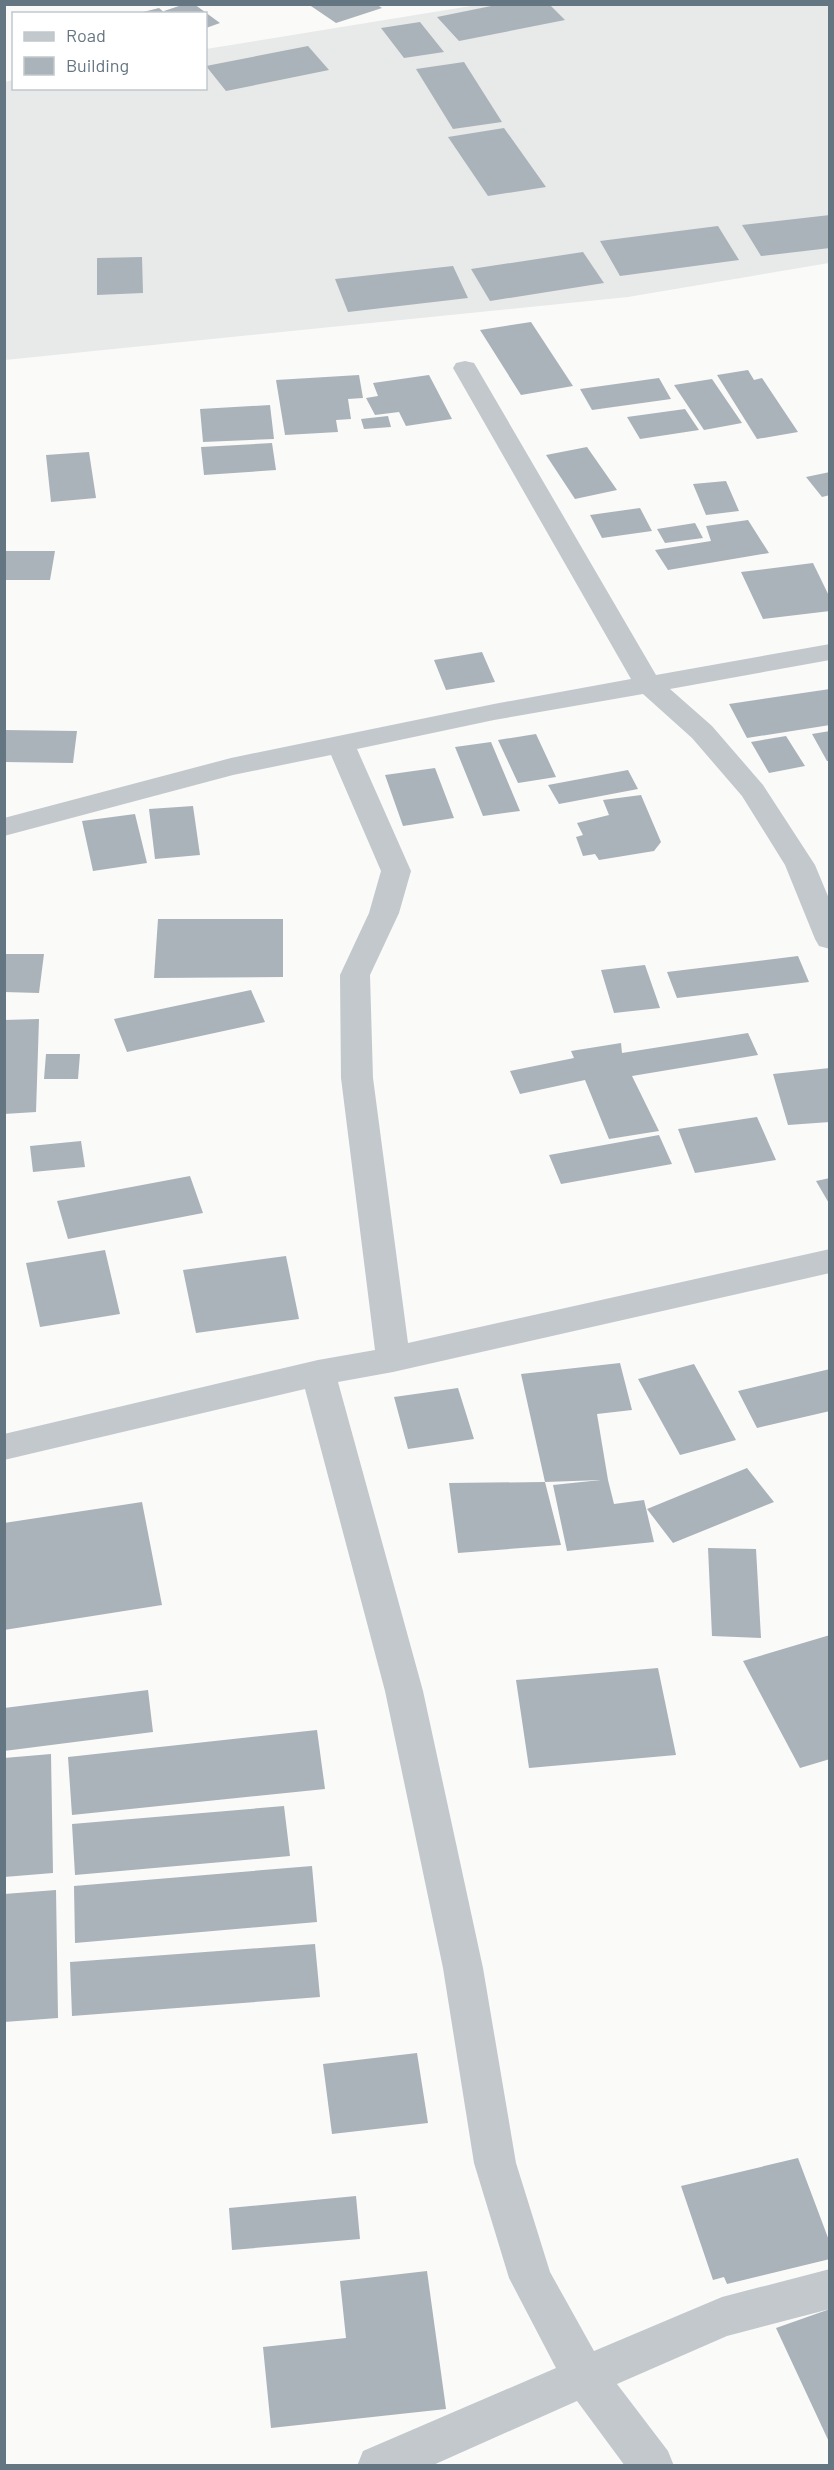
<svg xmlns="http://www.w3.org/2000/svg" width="834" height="2470" font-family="Barlow,sans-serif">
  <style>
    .built { fill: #e8e9e9 }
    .building { fill: #aab3b9 }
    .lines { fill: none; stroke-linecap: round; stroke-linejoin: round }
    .minor { fill: #c3c8cc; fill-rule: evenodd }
  </style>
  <rect width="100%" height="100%" fill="#fafaf8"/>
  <path class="built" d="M477,5H829V263L628,297L5,360V82L13,80L14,88H206V49Z"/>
  <path class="building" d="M185,4H194L220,23L206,28V14H168L164,11Z
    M308,4H376L382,8L336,23Z
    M501,4H549L565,20L459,41L437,17Z
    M159,8L166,14H139V13Z
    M420,22L444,52L404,58L381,28Z
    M308,46L329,70L226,91L206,66Z
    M464,62L502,122L453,129L416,69Z
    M504,128L546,187L488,196L448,137Z
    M830,215V248L761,256L742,225Z
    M718,226L739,260L620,276L600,241Z
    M583,252L604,283L490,301L471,269Z
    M142,257L143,293L97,295V258Z
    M453,266L468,298L348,312L335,279Z
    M531,322L573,386L521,395L480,330Z
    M748,370L754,380L762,378L798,432L757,439L717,375Z
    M359,375L363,398L348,399L351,419L336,420L338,432L285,435L276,380Z
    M429,375L452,419L406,426L399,412L375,415L366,398L378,396L373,383Z
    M659,378L671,399L592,410L580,389Z
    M712,379L742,423L704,430L674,385Z
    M270,405L274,439L203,442L200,409Z
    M685,409L699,430L640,439L627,417Z
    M388,416L391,427L364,429L361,419Z
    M272,443L276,470L204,475L201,447Z
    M587,447L617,490L575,499L546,455Z
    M89,452L96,498L51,502L46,455Z
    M830,472V495L822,497L806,477Z
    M726,481L739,511L706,515L693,484Z
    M640,508L652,531L602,538L590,515Z
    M748,520L769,553L668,570L655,550L711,541L706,526Z
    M695,523L703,538L665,543L657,529Z
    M4,551H55L50,580H4Z
    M813,563L830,598V611L763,619L741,572Z
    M482,652L495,682L446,690L434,660Z
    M830,689V725L747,738L729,704Z
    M4,730L77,731L73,763L4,762Z
    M830,731V761H827L812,734Z
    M536,734L556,777L518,783L498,740Z
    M786,736L805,766L769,773L751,742Z
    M491,742L520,811L483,816L455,747Z
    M435,768L454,818L403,826L385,775Z
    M628,770L638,789L559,804L548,785Z
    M641,795L661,842L654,851L599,860L595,854L583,856L576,837L583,835L577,823L609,815L603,800Z
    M193,806L200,855L155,859L149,809Z
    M135,814L147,863L93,871L82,821Z
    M158,919H283V977L154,978Z
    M4,954H44L39,993L4,992Z
    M798,956L809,982L677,998L667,972Z
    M645,965L660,1008L614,1013L601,970Z
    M251,990L265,1022L127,1052L114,1019Z
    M39,1019L36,1112L4,1114V1020Z
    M748,1033L758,1055L632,1076L659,1131L609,1139L585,1080L520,1094L510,1071L574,1058L571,1051L621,1043L622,1053Z
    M46,1054H80L78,1079H44Z
    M830,1068V1122L788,1125L773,1074Z
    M757,1117L776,1160L695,1173L678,1129Z
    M659,1135L672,1164L561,1184L549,1155Z
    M81,1141L85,1167L33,1172L30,1146Z
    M190,1176L203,1213L68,1239L57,1201Z
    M830,1178V1205L816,1181Z
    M105,1250L120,1314L40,1327L26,1263Z
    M286,1256L299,1319L196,1333L183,1270Z
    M620,1363L632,1410L597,1414L608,1480L614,1504L644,1500L654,1542L567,1551L553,1485L601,1480L545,1482L521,1374Z
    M694,1364L736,1440L680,1455L638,1379Z
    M830,1369V1411L757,1428L738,1391Z
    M458,1388L474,1439L408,1449L394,1397Z
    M747,1468L774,1502L673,1543L647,1509Z
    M545,1482L561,1545L458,1553L449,1483Z
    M142,1502L162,1605L4,1630V1523Z
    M708,1548L756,1549L761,1638L712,1636Z
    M830,1635V1759L800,1768L743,1661Z
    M658,1668L676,1755L529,1768L516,1680Z
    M148,1690L153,1732L4,1751V1708Z
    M317,1730L325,1789L72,1815L68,1757Z
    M51,1754L53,1873L4,1877V1758Z
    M284,1806L290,1856L75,1875L72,1824Z
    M312,1866L317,1922L75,1943L74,1886Z
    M56,1890L58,2018L4,2022V1894Z
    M315,1944L320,1997L72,2016L70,1962Z
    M417,2053L428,2123L332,2134L323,2064Z
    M798,2158L830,2243V2259L727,2284L724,2277L713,2280L681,2186Z
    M356,2196L360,2239L232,2250L229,2208Z
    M427,2271L446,2409L271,2428L263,2347L346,2338L340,2281Z
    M830,2309V2444L776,2328Z"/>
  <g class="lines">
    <path class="minor" d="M465,361L474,363L477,368L656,675L830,644V660L670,689L712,726L763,785L815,865L830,901V949L819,946L815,939L785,865L742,796L692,738L643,694L494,720L357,749L411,871L399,913L370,975L373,1078L408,1343L830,1249V1273L393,1372L338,1382L423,1691L483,1968L516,2163L550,2272L594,2351L722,2297L830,2269V2309L727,2336L617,2384L668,2451L674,2466H625L577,2401L431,2466H357L363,2451L556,2368L509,2278L474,2163L443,1968L385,1691L305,1389L4,1460V1434L318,1360L375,1350L341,1078L340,975L369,913L381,871L331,755L233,775L4,836V818L231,758L494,704L631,679L453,368L456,363Z"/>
  </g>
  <rect width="834" height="2470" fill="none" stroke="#657683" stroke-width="12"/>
  <rect x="12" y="12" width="195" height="78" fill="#ffffff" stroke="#c1c8cd" stroke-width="1.5"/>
  <rect x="24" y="32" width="30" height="9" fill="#c3c8cc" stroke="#c1c8cd" stroke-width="1.5"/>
  <text x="66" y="42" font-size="18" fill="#657683">Road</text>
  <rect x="24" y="57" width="30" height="18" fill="#aab3b9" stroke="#c1c8cd" stroke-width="1.5"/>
  <text x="66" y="72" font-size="18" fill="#657683">Building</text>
</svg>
